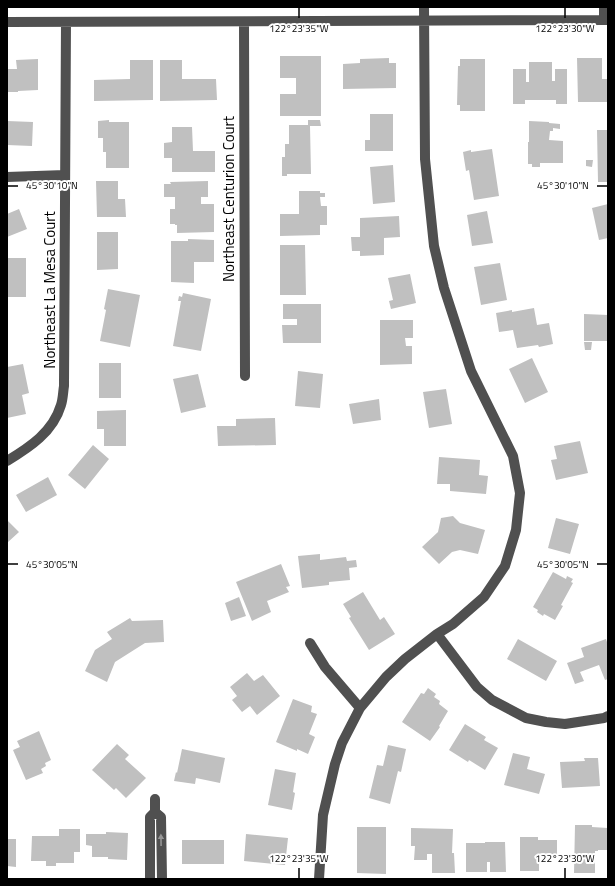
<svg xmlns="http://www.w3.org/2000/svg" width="615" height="886" font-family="'Titillium Web',sans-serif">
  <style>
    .building { fill: #c0c0c0 }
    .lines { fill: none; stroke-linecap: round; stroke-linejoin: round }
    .minor { stroke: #505050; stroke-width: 10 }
    .oneway { fill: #969696 }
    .ticks { fill: none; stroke: #000; stroke-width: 1.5 }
    .labels { text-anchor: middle; stroke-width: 4; stroke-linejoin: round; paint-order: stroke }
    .street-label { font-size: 15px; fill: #000; stroke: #fff }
    .ticks-label { font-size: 10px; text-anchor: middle; fill: #000; stroke: #fff; stroke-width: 4; stroke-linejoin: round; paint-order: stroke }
  </style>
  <rect width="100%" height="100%" fill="#fff"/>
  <path class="building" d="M280,56H321V116H280V94H296V78H280Z
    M389,58V63H396V88L343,89V64L360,63V59Z
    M577,58H602V79H608V102H578Z
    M38,59V90L18,91V92H7V69H17L16,60Z
    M460,59H485V111H460V105H457L458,66H460Z
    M130,60H153V100L94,101V80L130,79Z
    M160,60H182V79H216L217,100L160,101Z
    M529,62H552V81H555V69H567V104H556V100H525V104H513V69H526V82H529Z
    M370,114H393V151H365V140H370Z
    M109,120V122H129V168H106V152H103V138H98V121Z
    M308,120H320L321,126H310L311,174H287V176H282V157H285V144H289V125H308Z
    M7,121L33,122L32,146L7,145Z
    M529,121L549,122V123L560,124V129L553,128V131H550L549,140L563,141V163H540V167H532V164H528V142H529Z
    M172,127H192L193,151H215V172H172V158H164V143L172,142Z
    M597,130H608V182H598Z
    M492,149L499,196L474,200L469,170L466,171L463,152L471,150V152Z
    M586,160H593L592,167L586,166Z
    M393,165L395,202L373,204L370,167Z
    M96,181H118V199H125L126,217H97Z
    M208,181V197H201V204H214V232L177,233V225H175V224H170V209H175V197H164V184H171L170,182Z
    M299,191H320V193H325V197H320L321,206H327V225H320V235L280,236V214H299Z
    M608,204V238L599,240L592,208Z
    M19,209L27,229L7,237V214Z
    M487,211L493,243L472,246L467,215Z
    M399,216L400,237L384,238V255L360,256V251H352L351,237H360V218Z
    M97,232H118V269L97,270Z
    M188,239L214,240V262H194V283L171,282V241H188Z
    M280,245H305L306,295H280Z
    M7,258H26V297H7Z
    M500,263L507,300L481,305L474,267Z
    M410,274L416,303L391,309L389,301L393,300L388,278Z
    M108,289L140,295L130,347L100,341L106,310L104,309Z
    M183,293L211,299L201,351L173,346L181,301H178L179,296L182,297Z
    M283,304H321V343H283L282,325H297V319H283Z
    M534,308L537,325L549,323L553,344L539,347L538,345L517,348L513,330L499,332L496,313L512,310V312Z
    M584,314L608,315V341H584Z
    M380,320H413V338H405L406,346H412V364L380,365Z
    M584,342H592L591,350H585Z
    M532,358L548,392L525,403L509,369Z
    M99,363H121V398H99Z
    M23,364L29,393L22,395L26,414L7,418V367Z
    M298,371L323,374L320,408L295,406Z
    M198,374L206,407L181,413L173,379Z
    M446,389L452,424L429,428L423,392Z
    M379,399L381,420L353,424L349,404Z
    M126,410V446H104V429H97V411Z
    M275,418L276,445L218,446L217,426H236V419Z
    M580,441L588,473L556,480L551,460L557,459L554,446Z
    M93,445L109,459L85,489L68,475Z
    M439,457L480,460L479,475L488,476L486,494L450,491V484H437Z
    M48,477L57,495L26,512L16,495Z
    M453,516L460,523L485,530L478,554L460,550L452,552L439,564L422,547L438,532L441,518Z
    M556,518L579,524L570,554L548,548Z
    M7,520L19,532L7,543Z
    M320,554V560L346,557L347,561L356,560L357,567L349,568L350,580L329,582V585L302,588L298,556Z
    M281,564L290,586L286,587L289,592L267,601L271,612L252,621L236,582Z
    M553,572L566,579L567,576L573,579L571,582L573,583L561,605L563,606L555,620L544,614L543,616L537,612L538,610L533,607Z
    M363,592L380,620L384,617L395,634L369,650L349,618L351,617L343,604Z
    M239,597L246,616L231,621L225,603Z
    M130,618L132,621L163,620L164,642L145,643L115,662L107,682L85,671L95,650L112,639L107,632Z
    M518,639L557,661L546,681L507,659Z
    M606,639L608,645V679L605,680L599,665L580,672L584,681L575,684L567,663L584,657L581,648Z
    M247,673L254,681L263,675L280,696L257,715L250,706L242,712L232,700L237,696L230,687Z
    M428,688L436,694L434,697L440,701L439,704L448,711L439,726L440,727L430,741L402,722L421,693L424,694Z
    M293,699L312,706L311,712L317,714L309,734L315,737L308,754L297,749V751L276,742Z
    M465,724L486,737L484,740L498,748L485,770L469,760L468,762L449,750Z
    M39,731L51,760L45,763L46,766L41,769L43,773L26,780L13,750L20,747L17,741Z
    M117,744L129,755L125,759L146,778L126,798L116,788L114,790L92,770Z
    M388,745L406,749L401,772L398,771L390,804L369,798L377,765L383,766Z
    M182,749L225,758L220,783L196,778L195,784L174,781L176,772L177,773Z
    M513,753L530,757L527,769L545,774L539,794L504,785Z
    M584,758H598L600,786L562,788L560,762L585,761Z
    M275,769L296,773L293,792L295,793L292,810L268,805Z
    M575,825H592V827L608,828V850H598V851H595V873H574Z
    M357,827H386V874L357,873Z
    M411,828L453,829L452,853H454L455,873H432V854H427V860H414L415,846H411Z
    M59,829H80V852H74V863H56V866H46V861H31L32,836H59Z
    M106,832L128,833L127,860L108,859V857H92V846L86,845V834H106Z
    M246,834L288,838L285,865L244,861Z
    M520,837H538V840H557V858H539V871H520Z
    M7,839H16V867L7,866Z
    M182,840H224V864H182Z
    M485,842H505L506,872H490V862H487V872H466V843H485Z"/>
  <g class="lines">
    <path class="minor" d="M604,7V20
      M7,22L608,20
      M244,22L245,376
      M7,177L65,175
      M7,461C30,447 53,432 61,405C63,399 63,392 64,386L66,22
      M437,634L477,687L492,700L526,718L546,722L565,724L604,718L608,716
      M310,643L325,667L360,708
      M155,799V812
      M150,879V817L155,812L161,817L162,879
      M319,879L323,815L335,764L342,743L360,708L386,677L405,659L437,634L453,624L484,597L505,566L516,530L520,493L513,456L471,371L444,288L434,246L425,159L424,7"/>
  </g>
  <defs><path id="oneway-solid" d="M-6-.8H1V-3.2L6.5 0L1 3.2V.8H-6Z"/></defs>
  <use class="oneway" href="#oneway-solid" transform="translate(161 840) rotate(-91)"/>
  <path class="ticks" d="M299,8V18M565,8V18M8,186H18M597,186H607M8,564H18M597,564H607M299,868V878M565,868V878"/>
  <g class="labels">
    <g class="street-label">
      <text transform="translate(229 199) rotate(-90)" y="5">Northeast Centurion Court</text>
      <text transform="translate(50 290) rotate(-90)" y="5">Northeast La Mesa Court</text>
    </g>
  </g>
  <g class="ticks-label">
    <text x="299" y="32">122°23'35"W</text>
    <text x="565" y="32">122°23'30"W</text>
    <text x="52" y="189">45°30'10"N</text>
    <text x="563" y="189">45°30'10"N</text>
    <text x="52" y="568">45°30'05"N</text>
    <text x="563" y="568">45°30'05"N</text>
    <text x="299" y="862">122°23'35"W</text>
    <text x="565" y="862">122°23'30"W</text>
  </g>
  <rect width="615" height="886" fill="none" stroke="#000000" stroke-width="16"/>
</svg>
